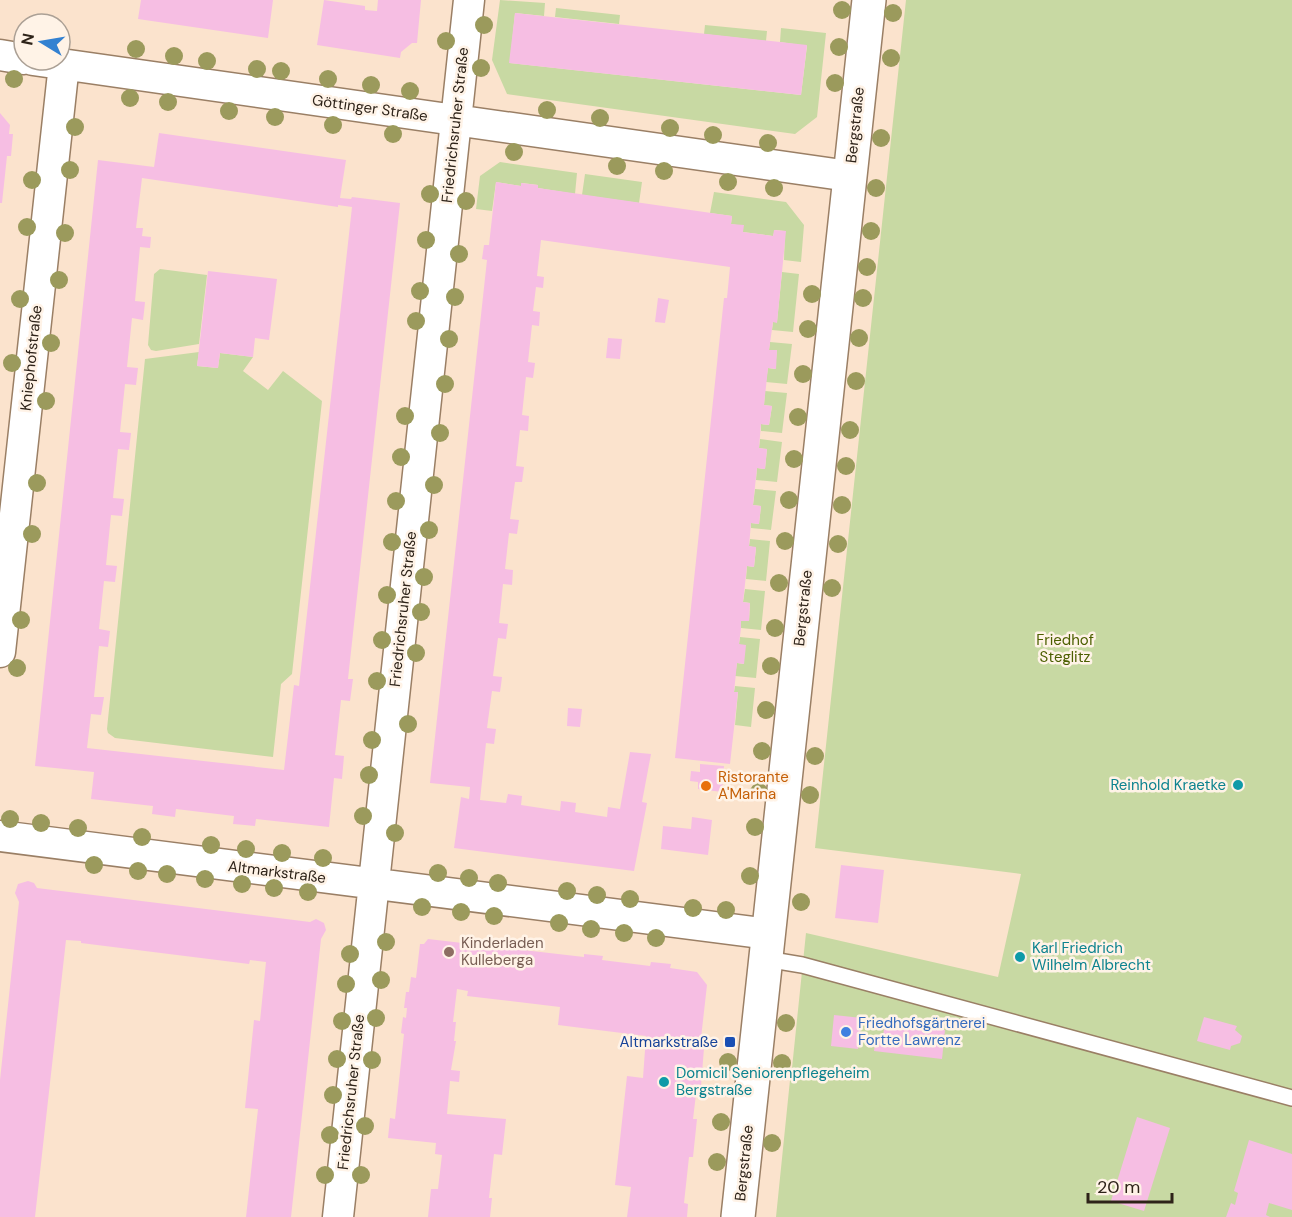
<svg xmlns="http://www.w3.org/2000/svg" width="1292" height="1217" font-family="'DM Sans',sans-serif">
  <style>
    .green { fill: #c8d9a3 }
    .building { fill: #f6bee3; fill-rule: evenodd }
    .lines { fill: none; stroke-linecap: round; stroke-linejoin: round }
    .service-casing { stroke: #9a7f65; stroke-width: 18 }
    .minor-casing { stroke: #9a7f65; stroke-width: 33 }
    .tertiary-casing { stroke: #9a7f65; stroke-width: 36 }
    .service { stroke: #fff; stroke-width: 15 }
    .minor { stroke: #fff; stroke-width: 30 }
    .tertiary { stroke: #fff; stroke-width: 33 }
    .tree { fill: #9b9a5c }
    .culture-dot { fill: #0f9aa8; stroke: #fff3e7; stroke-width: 2 }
    .food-dot { fill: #e8710a; stroke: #fff3e7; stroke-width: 2 }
    .education-dot { fill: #8d6e63; stroke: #fff3e7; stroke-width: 2 }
    .shop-dot { fill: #3f7fe0; stroke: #fff3e7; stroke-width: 2 }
    .transit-dot { fill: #1a4fb4; stroke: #fff3e7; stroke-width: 2 }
    .labels { text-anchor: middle; stroke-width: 5; stroke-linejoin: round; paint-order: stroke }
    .street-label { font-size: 15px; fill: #2e2319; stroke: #fff3e7 }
    .park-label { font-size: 15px; fill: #4c5f00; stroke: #fff3e7 }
    .food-label { font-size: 15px; fill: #c56008; stroke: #fff3e7; text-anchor: start }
    .culture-label { font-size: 15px; fill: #0d838f; stroke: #fff3e7; text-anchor: start }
    .education-label { font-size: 15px; fill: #785e54; stroke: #fff3e7; text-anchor: start }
    .shop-label { font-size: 15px; fill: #366cbe; stroke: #fff3e7; text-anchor: start }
    .transit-label { font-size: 15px; fill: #164399; stroke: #fff3e7; text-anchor: end }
  </style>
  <rect width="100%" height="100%" fill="#fbe3cd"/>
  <path class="green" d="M500,0L545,3L544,16L515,13L510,63L801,95L807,46L780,42L781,28L826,33L817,117L795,134L507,94L492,60Z
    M906,0H1292V1217H776L790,1080L794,1081L796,1069L792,1068L806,933L998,977L1021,874L815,848Z
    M556,8L620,15L619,24L555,17Z
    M705,25L767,31L766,41L704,34Z
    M500,162L577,173L575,194L538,188V185L522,183L521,186L496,182L492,211L476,209L480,176Z
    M585,174L642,182L639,203L582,195Z
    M714,192L786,202L804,225L801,262L784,260L785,231L775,230L773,236L743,232V226L731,224L732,216L710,213Z
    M160,269L207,275L199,344L156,351L151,350L148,345L154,274Z
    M782,272L799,274L793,332L772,330L773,322H777Z
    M770,342L792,344L787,384L766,382L768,368L775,369L777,350H769Z
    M199,352L197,366L218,368L220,353L253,357L243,371L268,390L283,371L322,401L292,674L281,684L273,757L115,738L108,733L107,729L145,359Z
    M765,391L787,393L782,433L761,431V424L769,425L772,406L764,405Z
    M760,439L782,442L777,482L756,480L757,468L765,469L767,449L759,448Z
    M755,489L776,491L771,530L751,528V523L759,524L761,506L753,505Z
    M750,539L770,541L766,581L746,579L747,566L754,567L756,548L749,546Z
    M745,589L765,591L761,630L741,628V621H749L750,603L743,602Z
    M740,637L760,639L756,678L735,676L737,663L744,664L739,644Z
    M735,686L755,688L751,727L735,725L738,692H734Z"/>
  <path class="building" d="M141,0H273L268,38L138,19Z
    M324,0L365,6V10L377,11L378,0H421L417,43H412L401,52L400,58L317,45Z
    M515,13L807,45L801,95L509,63Z
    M0,113L10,125L9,134H13L11,156H7L2,203H0Z
    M159,133L346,160L340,198L351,199L352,197L400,203L348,679H353L350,701L341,700L335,755L344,756L342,779L334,778L329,827L256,819L255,826L245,825L233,824L234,816L176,809L175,817L152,814L153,806L91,799L94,772L35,766L98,160L154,167ZM142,178L338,207V205L352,207L299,686L294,685L284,770L87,748L91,714L101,715L104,697H94L99,646L108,647L110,631L99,629L104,581L115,582L117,566L106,565L111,515L122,516L124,499L113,498L118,449L129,450L131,433L120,432L125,384L136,385L138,368L127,367L132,318L143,320L144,312L145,302L135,301L140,247L150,248L151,237L142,236L143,228H136Z
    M496,182L521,186V183L538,185V188L732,216L731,224L744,225L743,232L773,236L774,230L786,231L777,323L773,322L769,350H777L776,369L768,368L764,405L772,406L769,425L761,424L759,448L767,449L765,469L757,468L753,505L761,506L759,524L751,523L749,546L756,547L754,567L747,566L743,602L750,603L749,621H741V628L739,644L746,645L744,664L737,663L734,692H738L730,764L675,758L724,298H727L730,267L541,240L537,276L544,277L543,288L536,287L533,311L540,312L539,326L532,325L528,362L535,363L534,371L533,378L526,377L522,415L529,416L528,431L520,430L516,466L524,467L522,482H515L510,519L519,520L517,534L509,533L505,569L513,570L512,585L503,584L499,623L508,624L506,639L498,638L493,676L502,677L501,685L500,692L492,691L487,728L496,729L494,744L486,743L480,800L506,803L508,794L522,796L521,805L560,811L561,801L569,802L576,803L575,812L607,817L608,807L620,809L630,752L651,754L642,802L647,803L634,871L454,848L461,797L469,799L470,787L430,783L487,260L482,259L484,245H489Z
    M208,271L277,279L269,340L255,338L253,357L220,353L218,368L197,366Z
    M658,298L669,300L665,323L655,322Z
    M608,338L622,339L620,359L606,358Z
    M568,708L582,709L580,727L567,726Z
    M700,764L724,766L722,792L698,789V782L690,781L691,771L700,772Z
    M692,817L712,820L708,855L661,849L663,826L691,829Z
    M841,865L884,870L878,923L835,918Z
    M28,881L34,883L37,888L310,922L316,919L324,923L326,930L321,939L291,1217H246L258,1109L245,1108L254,1020L260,1021L266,962L250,960L249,964L81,943V941L66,940L35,1217H0V1080L19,902L15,893L18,884Z
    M428,939L584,957V954L603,956L602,960L650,966L651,962L671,964L670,968L697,972L707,985L700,1047L704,1048L701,1086H697L693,1119H697L693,1157H689L684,1203L688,1204L687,1217H627L631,1187L615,1185L627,1076L643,1078L646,1036L558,1025L560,1007L467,996L468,991L457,989L453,1022H456L454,1041H456L451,1070L460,1071L459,1082L450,1081L447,1114L506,1119L502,1155L494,1154L489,1198H492L490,1217H428L431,1189H438L442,1155L435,1154L436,1143L388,1138L390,1118L395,1119L404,1034L401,1033L403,1017L406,1018L407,1008H404L406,992H409L411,977L416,978L420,944H424Z
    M834,1015L862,1018L858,1049L831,1046Z
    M1204,1017L1237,1026L1235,1030L1242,1036L1240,1043L1231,1046L1230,1050L1197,1041Z
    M885,1022L945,1030L942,1059L874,1051L876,1036H883Z
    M1137,1117L1170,1128L1144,1211L1111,1201Z
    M1249,1140L1292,1154V1210L1269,1203L1266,1215L1270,1217H1226L1231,1203L1235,1205L1238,1193L1234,1191Z"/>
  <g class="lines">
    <defs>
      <path id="service" d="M766,959L802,965L1292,1098"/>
      <path id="minor" d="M0,55L24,59
        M33,60L849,176
        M0,652L64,64
        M0,836L769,934
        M338,1217L469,0"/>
      <path id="tertiary" d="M738,1217L869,0"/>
    </defs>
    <use href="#service" class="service-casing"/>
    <use href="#minor" class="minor-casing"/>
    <use href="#tertiary" class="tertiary-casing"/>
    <use href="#service" class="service"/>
    <use href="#minor" class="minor"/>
    <use href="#tertiary" class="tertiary"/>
  </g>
  <g class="tree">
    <circle cx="842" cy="10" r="9"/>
    <circle cx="893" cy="13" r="9"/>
    <circle cx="484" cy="25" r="9"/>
    <circle cx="446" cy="41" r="9"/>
    <circle cx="839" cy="47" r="9"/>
    <circle cx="136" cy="49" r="9"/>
    <circle cx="174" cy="56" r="9"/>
    <circle cx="891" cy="58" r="9"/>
    <circle cx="207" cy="61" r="9"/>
    <circle cx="481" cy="68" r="9"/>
    <circle cx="257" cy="69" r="9"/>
    <circle cx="281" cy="71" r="9"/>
    <circle cx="14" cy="79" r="9"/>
    <circle cx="328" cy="79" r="9"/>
    <circle cx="835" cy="83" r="9"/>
    <circle cx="371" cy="85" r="9"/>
    <circle cx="410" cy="91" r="9"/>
    <circle cx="130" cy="98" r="9"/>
    <circle cx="168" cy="102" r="9"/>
    <circle cx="547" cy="110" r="9"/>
    <circle cx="229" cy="111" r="9"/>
    <circle cx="275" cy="117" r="9"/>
    <circle cx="600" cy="118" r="9"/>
    <circle cx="333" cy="125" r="9"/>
    <circle cx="75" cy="127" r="9"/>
    <circle cx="670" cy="128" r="9"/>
    <circle cx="393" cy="134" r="9"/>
    <circle cx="713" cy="135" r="9"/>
    <circle cx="881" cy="138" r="9"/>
    <circle cx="768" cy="143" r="9"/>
    <circle cx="514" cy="152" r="9"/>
    <circle cx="617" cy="166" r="9"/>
    <circle cx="70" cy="170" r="9"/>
    <circle cx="664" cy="171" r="9"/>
    <circle cx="32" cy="180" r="9"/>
    <circle cx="728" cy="182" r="9"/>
    <circle cx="774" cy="188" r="9"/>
    <circle cx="876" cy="188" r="9"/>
    <circle cx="430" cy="194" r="9"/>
    <circle cx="466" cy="201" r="9"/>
    <circle cx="27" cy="227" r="9"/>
    <circle cx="871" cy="231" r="9"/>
    <circle cx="65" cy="233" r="9"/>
    <circle cx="426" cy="240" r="9"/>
    <circle cx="459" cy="254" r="9"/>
    <circle cx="867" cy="267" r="9"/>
    <circle cx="59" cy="280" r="9"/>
    <circle cx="420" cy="291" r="9"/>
    <circle cx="812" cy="294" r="9"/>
    <circle cx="455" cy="297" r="9"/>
    <circle cx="863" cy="298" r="9"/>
    <circle cx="20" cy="299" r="9"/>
    <circle cx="416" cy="321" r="9"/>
    <circle cx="808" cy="329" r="9"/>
    <circle cx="859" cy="338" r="9"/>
    <circle cx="449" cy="339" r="9"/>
    <circle cx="51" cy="343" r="9"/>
    <circle cx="12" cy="363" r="9"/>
    <circle cx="803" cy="374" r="9"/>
    <circle cx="856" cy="381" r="9"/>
    <circle cx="445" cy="384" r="9"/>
    <circle cx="46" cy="401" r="9"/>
    <circle cx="405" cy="416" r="9"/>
    <circle cx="798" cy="417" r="9"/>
    <circle cx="850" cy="430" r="9"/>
    <circle cx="440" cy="433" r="9"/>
    <circle cx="401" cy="457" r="9"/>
    <circle cx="794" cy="459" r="9"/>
    <circle cx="846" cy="466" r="9"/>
    <circle cx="37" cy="483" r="9"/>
    <circle cx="434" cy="485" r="9"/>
    <circle cx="789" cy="500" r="9"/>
    <circle cx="396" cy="501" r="9"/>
    <circle cx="842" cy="505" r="9"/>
    <circle cx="429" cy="530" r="9"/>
    <circle cx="32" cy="534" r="9"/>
    <circle cx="785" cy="541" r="9"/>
    <circle cx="392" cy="542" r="9"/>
    <circle cx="838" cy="544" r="9"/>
    <circle cx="424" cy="577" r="9"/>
    <circle cx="779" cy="583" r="9"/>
    <circle cx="832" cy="588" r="9"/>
    <circle cx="387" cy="595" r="9"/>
    <circle cx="421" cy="612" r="9"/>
    <circle cx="21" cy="620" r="9"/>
    <circle cx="775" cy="628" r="9"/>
    <circle cx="382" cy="640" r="9"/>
    <circle cx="416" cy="653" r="9"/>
    <circle cx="771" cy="666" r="9"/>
    <circle cx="17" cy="668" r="9"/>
    <circle cx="377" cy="681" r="9"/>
    <circle cx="766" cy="710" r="9"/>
    <circle cx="408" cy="724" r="9"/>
    <circle cx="372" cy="740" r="9"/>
    <circle cx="762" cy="751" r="9"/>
    <circle cx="815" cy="756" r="9"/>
    <circle cx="369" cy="775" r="9"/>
    <circle cx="759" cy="792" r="9"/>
    <circle cx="810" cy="795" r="9"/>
    <circle cx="363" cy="816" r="9"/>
    <circle cx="10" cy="819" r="9"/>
    <circle cx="41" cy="823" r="9"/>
    <circle cx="755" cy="827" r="9"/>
    <circle cx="78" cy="828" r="9"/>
    <circle cx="395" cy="833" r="9"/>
    <circle cx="142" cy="837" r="9"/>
    <circle cx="211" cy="845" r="9"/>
    <circle cx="246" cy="849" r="9"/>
    <circle cx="282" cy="853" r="9"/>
    <circle cx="323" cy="858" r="9"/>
    <circle cx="94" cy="865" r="9"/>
    <circle cx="138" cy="871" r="9"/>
    <circle cx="438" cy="873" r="9"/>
    <circle cx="167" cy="874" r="9"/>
    <circle cx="750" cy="876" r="9"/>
    <circle cx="469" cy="878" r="9"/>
    <circle cx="205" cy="879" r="9"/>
    <circle cx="498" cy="883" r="9"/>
    <circle cx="242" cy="884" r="9"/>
    <circle cx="274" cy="888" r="9"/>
    <circle cx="567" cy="891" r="9"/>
    <circle cx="308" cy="892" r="9"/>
    <circle cx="597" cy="895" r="9"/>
    <circle cx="630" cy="899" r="9"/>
    <circle cx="801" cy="902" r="9"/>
    <circle cx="422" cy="907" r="9"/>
    <circle cx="693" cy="908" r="9"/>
    <circle cx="726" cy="910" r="9"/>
    <circle cx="461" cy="912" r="9"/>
    <circle cx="494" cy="916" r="9"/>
    <circle cx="559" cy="923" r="9"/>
    <circle cx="591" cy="929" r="9"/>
    <circle cx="624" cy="933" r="9"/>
    <circle cx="656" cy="938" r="9"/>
    <circle cx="386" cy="942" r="9"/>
    <circle cx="350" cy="954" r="9"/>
    <circle cx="381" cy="980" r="9"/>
    <circle cx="346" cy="984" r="9"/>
    <circle cx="376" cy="1018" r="9"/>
    <circle cx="342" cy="1021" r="9"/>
    <circle cx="786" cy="1023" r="9"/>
    <circle cx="337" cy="1059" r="9"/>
    <circle cx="372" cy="1060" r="9"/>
    <circle cx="728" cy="1062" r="9"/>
    <circle cx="782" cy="1063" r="9"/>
    <circle cx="333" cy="1095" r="9"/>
    <circle cx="721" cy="1122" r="9"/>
    <circle cx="365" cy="1126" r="9"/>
    <circle cx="330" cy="1135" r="9"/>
    <circle cx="772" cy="1143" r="9"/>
    <circle cx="717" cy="1162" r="9"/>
    <circle cx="325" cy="1175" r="9"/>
    <circle cx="361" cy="1175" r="9"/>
  </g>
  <g class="culture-dot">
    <circle cx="1238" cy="785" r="6"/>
    <circle cx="1020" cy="957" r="6"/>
    <circle cx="664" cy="1082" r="6"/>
  </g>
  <circle class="food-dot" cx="706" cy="786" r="6"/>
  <circle class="education-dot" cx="449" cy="952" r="6"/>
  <circle class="shop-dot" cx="846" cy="1032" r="6"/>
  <rect class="transit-dot" x="724" y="1036" width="12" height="12" rx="3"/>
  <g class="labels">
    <g class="street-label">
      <text transform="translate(370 108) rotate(8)" y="5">Göttinger Straße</text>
      <text transform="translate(455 125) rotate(-84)" y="5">Friedrichsruher Straße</text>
      <text transform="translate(855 125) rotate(-84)" y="5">Bergstraße</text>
      <text transform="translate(31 358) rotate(-84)" y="5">Kniephofstraße</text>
      <text transform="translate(803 608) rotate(-84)" y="5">Bergstraße</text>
      <text transform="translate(403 609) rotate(-84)" y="5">Friedrichsruher Straße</text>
      <text transform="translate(277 872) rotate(7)" y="5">Altmarkstraße</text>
      <text transform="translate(351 1092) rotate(-84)" y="5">Friedrichsruher Straße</text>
      <text transform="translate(744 1163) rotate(-84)" y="5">Bergstraße</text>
    </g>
    <g class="park-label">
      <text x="1065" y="645">Friedhof<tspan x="1065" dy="17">Steglitz</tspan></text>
    </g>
    <g class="food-label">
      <text x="718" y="782">Ristorante<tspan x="718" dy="17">A'Marina</tspan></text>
    </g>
    <g class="culture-label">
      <text x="1226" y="790" text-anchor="end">Reinhold Kraetke</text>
      <text x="1032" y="953">Karl Friedrich<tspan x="1032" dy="17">Wilhelm Albrecht</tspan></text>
      <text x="676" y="1078">Domicil Seniorenpflegeheim<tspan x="676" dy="17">Bergstraße</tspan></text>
    </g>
    <g class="education-label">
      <text x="461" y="948">Kinderladen<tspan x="461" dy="17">Kulleberga</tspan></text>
    </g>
    <g class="shop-label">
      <text x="858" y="1028">Friedhofsgärtnerei<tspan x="858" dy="17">Fortte Lawrenz</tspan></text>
    </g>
    <g class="transit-label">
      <text x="718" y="1047">Altmarkstraße</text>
    </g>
  </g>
  <g transform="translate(42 42) rotate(281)"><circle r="28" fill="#fff3e7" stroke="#aba095" stroke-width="1.5"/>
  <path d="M0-4.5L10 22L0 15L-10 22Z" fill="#3381d1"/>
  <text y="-9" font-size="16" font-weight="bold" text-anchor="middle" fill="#2e2319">N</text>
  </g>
  <path d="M1088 1193v9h84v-9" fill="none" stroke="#2e2319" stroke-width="3"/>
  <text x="1097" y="1193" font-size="18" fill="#2e2319" stroke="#fff3e7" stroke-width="4.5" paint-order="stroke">20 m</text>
</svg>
